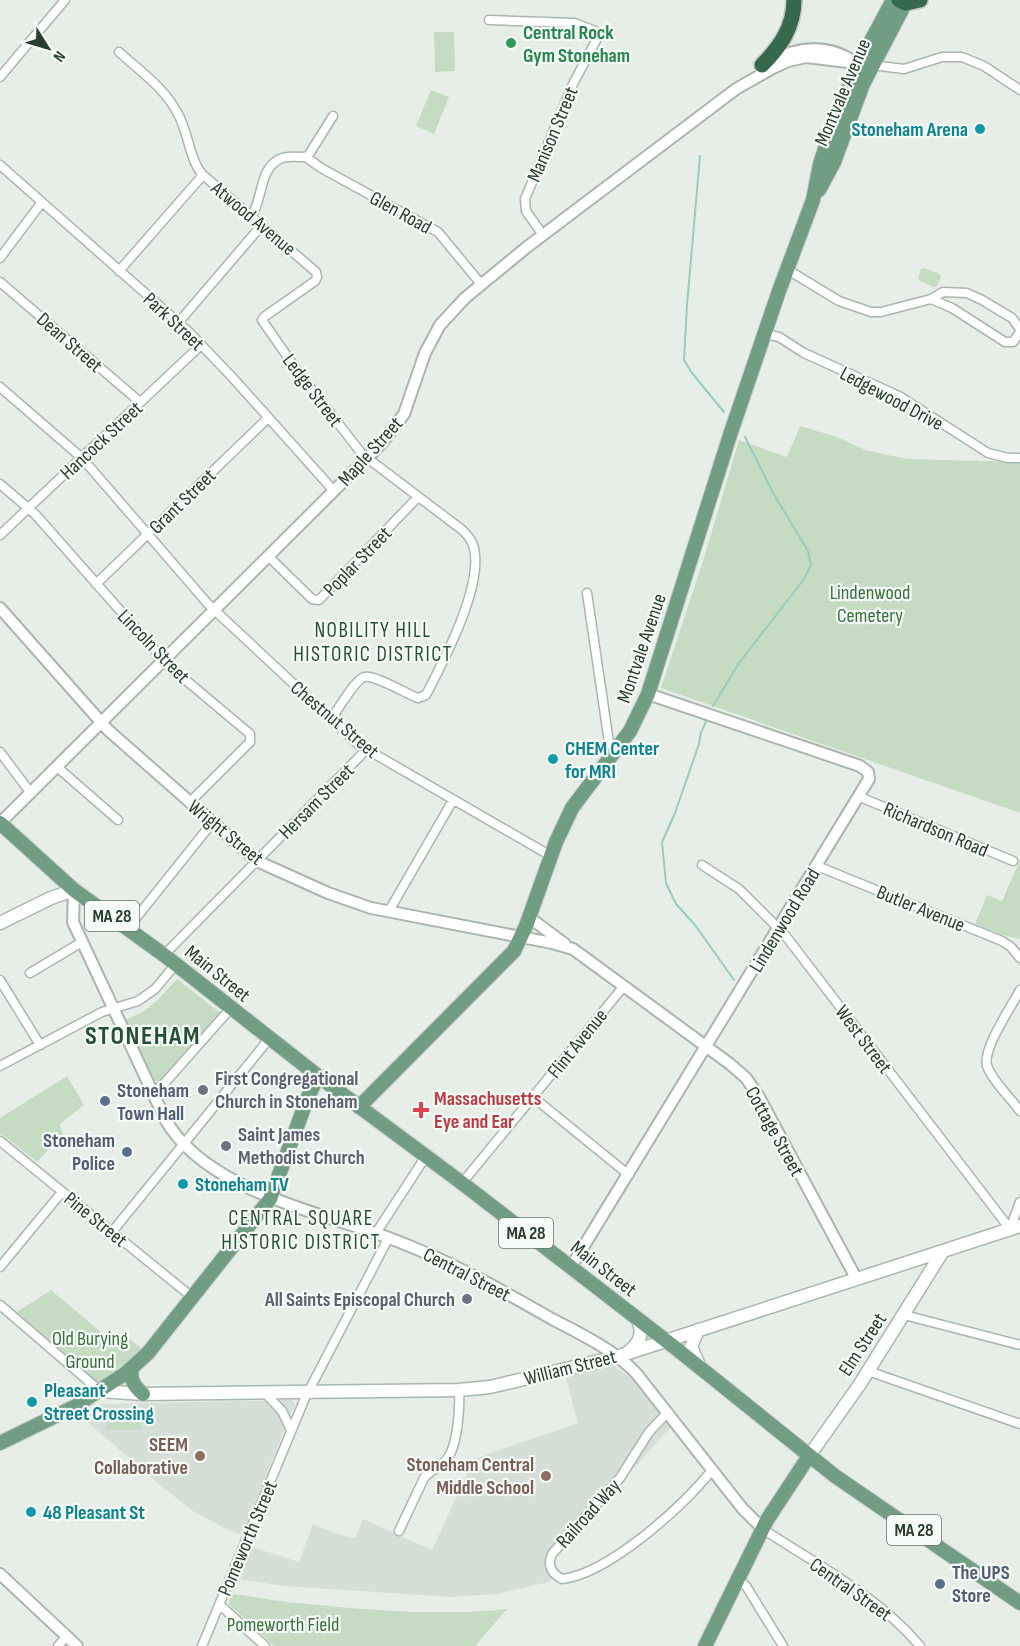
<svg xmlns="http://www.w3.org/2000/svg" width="1020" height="1646" font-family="'Sofia Sans Condensed',sans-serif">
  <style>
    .built { fill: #d5ded7 }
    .green { fill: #c5dcc3 }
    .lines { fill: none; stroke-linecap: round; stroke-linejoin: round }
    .stream { stroke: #96ccc1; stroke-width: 2 }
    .minor-casing { stroke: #aab6ad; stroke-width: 11 }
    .tertiary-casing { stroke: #aab6ad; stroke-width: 14 }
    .secondary-casing { stroke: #a6b8ac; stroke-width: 15 }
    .primary-casing { stroke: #c3c9c5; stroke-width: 16 }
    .motorway-casing { stroke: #c3c9c5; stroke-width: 18 }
    .minor { stroke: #fff; stroke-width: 8 }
    .tertiary { stroke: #fff; stroke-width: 10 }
    .secondary { stroke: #fff; stroke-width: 12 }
    .primary { stroke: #719e83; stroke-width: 14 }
    .motorway { stroke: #36684c; stroke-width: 15 }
    .leisure-dot { fill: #2e9e5b; stroke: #f7fbf8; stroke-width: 2 }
    .culture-dot { fill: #0f9aa8; stroke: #f7fbf8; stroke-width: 2 }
    .worship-dot { fill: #6b7280; stroke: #f7fbf8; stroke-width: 2 }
    .service-dot { fill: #5c6f8a; stroke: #f7fbf8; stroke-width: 2 }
    .health-dot { fill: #e0444e; stroke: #f7fbf8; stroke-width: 2 }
    .education-dot { fill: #8d6e63; stroke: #f7fbf8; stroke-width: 2 }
    .labels { text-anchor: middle; stroke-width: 4.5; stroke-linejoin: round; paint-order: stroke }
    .shield { fill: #f7fbf8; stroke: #65776c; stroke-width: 1.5 }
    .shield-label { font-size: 18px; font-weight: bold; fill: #273e30 }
    .leisure-label { font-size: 20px; font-weight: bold; fill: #27864d; stroke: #f7fbf8; text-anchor: start }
    .street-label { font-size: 20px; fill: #273e30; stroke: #f7fbf8 }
    .culture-label { font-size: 20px; font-weight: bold; fill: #0d838f; stroke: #f7fbf8; text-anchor: start }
    .park-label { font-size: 20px; fill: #367138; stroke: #f7fbf8 }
    .worship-label { font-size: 20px; font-weight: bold; fill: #5b616d; stroke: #f7fbf8; text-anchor: start }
    .service-label { font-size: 20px; font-weight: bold; fill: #4e5e75; stroke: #f7fbf8; text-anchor: start }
    .health-label { font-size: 20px; font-weight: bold; fill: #be3a42; stroke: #f7fbf8; text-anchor: start }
    .education-label { font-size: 20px; font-weight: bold; fill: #785e54; stroke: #f7fbf8; text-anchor: end }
    .neighbourhood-label { font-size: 21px; letter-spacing: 1.5px; fill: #254f36; stroke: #f7fbf8 }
    .district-label { font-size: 26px; font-weight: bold; letter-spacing: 1.5px; fill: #254f36; stroke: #f7fbf8 }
  </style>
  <rect width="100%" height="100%" fill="#e7eee8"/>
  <path class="built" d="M614,1366L632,1379L670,1428L558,1552L554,1560L559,1571L549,1582L496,1594L451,1597L284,1586L239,1579L252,1547L299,1562L313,1524L340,1535L355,1538L363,1519L432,1550L474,1459L578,1423L565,1375Z
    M292,1400L295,1404L242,1535L224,1528L193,1511L165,1489L77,1413L101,1404Z"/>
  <path class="green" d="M434,32H454L455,71L435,72Z
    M431,90L449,97L434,134L416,126Z
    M924,268L940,274L941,277L937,286L934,287L920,281L918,278L921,269Z
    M800,426L837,437L865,450L907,459L1020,462V813L661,688L703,561L739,440L787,457Z
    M1020,860V939L1002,935L975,924L987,895L1002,901Z
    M177,979L223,1015L160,1084L154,1079L126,1019C148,1013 162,995 177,979Z
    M67,1076L84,1105L60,1124L63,1134L37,1162L0,1133V1118Z
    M51,1290L116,1345L124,1335L141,1348L127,1362L98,1383L17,1312Z
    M106,1411H141V1430H106Z
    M232,1594C250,1596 269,1600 287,1602C360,1609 434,1617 507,1609L475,1646H274L230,1605L229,1601Z"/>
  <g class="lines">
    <path class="stream" d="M700,156L687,305L684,360L692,373L724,412
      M713,706L739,663L804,579L811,565L808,551L773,493L745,437
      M707,720L701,732L699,744L675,813L662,842L666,883L676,904L695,925L734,980"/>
    <defs>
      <path id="minor" d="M489,20L575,23L600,33L573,84L525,199L526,211L543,235
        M119,52C140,71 165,88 178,114C188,131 190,162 203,175
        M872,65L904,69L942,57H962L984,66L1020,90
        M0,77L65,0
        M306,157L321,168L438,232L481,284
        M0,165L188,331L232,377L334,491
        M251,217C263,200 259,168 280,159C289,154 299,159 308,156L333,116
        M0,258L42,202
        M788,270L839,301L871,312H881L931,299L943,292L967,293L982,300L1012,318L1020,329
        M119,271L203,175L316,272L317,277L315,281L264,317L262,320L296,369L362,454L461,529C467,534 472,540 474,548C483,587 444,660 426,695L418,698C407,694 374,674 364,677C354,681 338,710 331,719
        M0,282L140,402
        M931,299L952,308L1005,342H1013L1020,332
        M178,323L261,226
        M765,334L779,337L804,353L901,397L988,453L1008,458H1020
        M0,387L82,458L208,604L359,745L551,856
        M0,484L35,514L169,666L250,734V742L189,803
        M0,535L201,345
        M268,556L312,599L319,600L418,497
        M96,584L267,419
        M587,593L611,756
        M0,752L30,792
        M56,766L118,820
        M860,797L1013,861
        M702,865L739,889L785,935L1010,1229
        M817,866L1002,941L1011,947L1020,958
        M389,911L453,800
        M128,928L212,823
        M164,955L366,750
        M30,973L82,942
        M0,980L40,1045
        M1020,990C1012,1006 982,1049 987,1066C993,1082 1010,1097 1020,1111
        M0,1066L102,1012L138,1001L155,989L176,964
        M152,1092L162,1086L231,1008
        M533,1097L629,1175
        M0,1141L192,1297
        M462,1183L624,986
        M1010,1229L1020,1202
        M112,1232L269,1039
        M376,1233L426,1156
        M0,1267L62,1192
        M0,1305L100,1391
        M904,1315L1020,1345
        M868,1371L1020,1424
        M264,1392L282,1411L291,1430
        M668,1412L649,1432L620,1478L552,1554C547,1566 551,1573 562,1579C608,1574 684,1506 712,1470
        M763,1529C817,1565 878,1596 920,1646
        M399,1531L424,1478C430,1470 440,1468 446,1460C458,1447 460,1407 459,1390
        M738,1579L746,1586L783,1646
        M220,1605L265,1646
        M58,1646L67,1636
        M202,1646L305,1398L389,1237"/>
      <path id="tertiary" d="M768,62C795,48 823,43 850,59
        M0,608L108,730L257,861L328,893L371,908L552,943L573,949L730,1064L746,1078L759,1097L856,1278
        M0,823L381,444L404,414L425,353L440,325L465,298L527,247L736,89L771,69L788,61L806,57L865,64
        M74,890L73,922L165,1119C206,1191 318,1211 389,1238C446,1259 500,1289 552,1319C581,1334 614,1350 636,1373L742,1508L763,1529
        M530,918L565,944
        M571,1267L869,779L868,772L860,766L648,694
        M0,1574L77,1646"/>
      <path id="secondary" d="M0,923L51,898L74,890
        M698,1330L691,1347L700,1367
        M628,1352C639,1344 644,1334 638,1320
        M100,1391L143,1394L459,1390L490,1387L616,1357L1020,1226
        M809,1456L860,1384L943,1251"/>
      <path id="primary" d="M819,190L834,162L863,84L907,0
        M0,823L74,890L164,955L318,1076L462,1183L678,1350L835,1476L1020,1603
        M359,1107L514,951L526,926L556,842L572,808L630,731L648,694L730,435L779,291L813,200L820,164L835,119L859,63L893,0
        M132,1368C129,1380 135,1387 143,1394
        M0,1443L74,1407L126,1373L148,1353L270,1199L308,1097L318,1076
        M705,1646L767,1520L809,1456"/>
      <path id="motorway" d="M899,0L906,3L920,0
        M762,65C780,47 794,27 794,0"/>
    </defs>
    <use href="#minor" class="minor-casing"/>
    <use href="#tertiary" class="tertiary-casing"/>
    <use href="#secondary" class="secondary-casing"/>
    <use href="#primary" class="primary-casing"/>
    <use href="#motorway" class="motorway-casing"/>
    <use href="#minor" class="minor"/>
    <use href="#tertiary" class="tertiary"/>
    <use href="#secondary" class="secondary"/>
    <use href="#primary" class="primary"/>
    <use href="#motorway" class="motorway"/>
  </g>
  <circle class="leisure-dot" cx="511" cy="43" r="6"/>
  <g class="culture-dot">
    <circle cx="980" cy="129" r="6"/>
    <circle cx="553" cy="759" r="6"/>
    <circle cx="183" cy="1184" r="6"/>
    <circle cx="32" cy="1402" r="6"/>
    <circle cx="31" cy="1512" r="6"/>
  </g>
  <g class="worship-dot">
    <circle cx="203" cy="1090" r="6"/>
    <circle cx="226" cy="1146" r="6"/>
    <circle cx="467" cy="1299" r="6"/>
  </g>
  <g class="service-dot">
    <circle cx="105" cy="1101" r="6"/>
    <circle cx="127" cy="1152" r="6"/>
    <circle cx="940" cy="1584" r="6"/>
  </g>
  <path class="health-dot" d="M418 1101h6v6h6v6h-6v6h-6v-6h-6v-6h6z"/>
  <g class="education-dot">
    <circle cx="200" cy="1456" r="6"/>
    <circle cx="546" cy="1476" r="6"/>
  </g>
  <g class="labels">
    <g class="shield">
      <rect x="85" y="901" width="54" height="30" rx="4.5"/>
      <rect x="499" y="1218" width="54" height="30" rx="4.5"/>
      <rect x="887" y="1515" width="54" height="30" rx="4.5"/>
    </g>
    <g class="shield-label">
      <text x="112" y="922">MA 28</text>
      <text x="526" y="1239">MA 28</text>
      <text x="914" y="1536">MA 28</text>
    </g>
    <g class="leisure-label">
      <text x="523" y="39">Central Rock<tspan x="523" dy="23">Gym Stoneham</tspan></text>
    </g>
    <g class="street-label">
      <text transform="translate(842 92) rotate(-67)" y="7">Montvale Avenue</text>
      <text transform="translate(552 134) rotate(-67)" y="7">Manison Street</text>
      <text transform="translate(401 212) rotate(29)" y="7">Glen Road</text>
      <text transform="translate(254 218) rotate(40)" y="7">Atwood Avenue</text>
      <text transform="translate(174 321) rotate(43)" y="7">Park Street</text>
      <text transform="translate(70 342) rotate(41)" y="7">Dean Street</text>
      <text transform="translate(313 390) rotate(53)" y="7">Ledge Street</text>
      <text transform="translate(892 398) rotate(28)" y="7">Ledgewood Drive</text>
      <text transform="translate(101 440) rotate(-43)" y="7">Hancock Street</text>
      <text transform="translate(370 451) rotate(-48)" y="7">Maple Street</text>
      <text transform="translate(182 501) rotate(-44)" y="7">Grant Street</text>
      <text transform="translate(357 561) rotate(-46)" y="7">Poplar Street</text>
      <text transform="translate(154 646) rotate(46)" y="7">Lincoln Street</text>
      <text transform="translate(641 648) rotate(-71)" y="7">Montvale Avenue</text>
      <text transform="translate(335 719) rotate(40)" y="7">Chestnut Street</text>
      <text transform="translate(316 801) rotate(-45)" y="7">Hersam Street</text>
      <text transform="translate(936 829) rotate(23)" y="7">Richardson Road</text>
      <text transform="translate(226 832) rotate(39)" y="7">Wright Street</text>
      <text transform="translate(921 908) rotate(22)" y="7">Butler Avenue</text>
      <text transform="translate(784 920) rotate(-59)" y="7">Lindenwood Road</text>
      <text transform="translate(218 973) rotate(39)" y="7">Main Street</text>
      <text transform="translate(864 1039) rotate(53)" y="7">West Street</text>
      <text transform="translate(577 1043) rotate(-51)" y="7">Flint Avenue</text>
      <text transform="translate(775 1131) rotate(61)" y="7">Cottage Street</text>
      <text transform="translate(96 1219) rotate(39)" y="7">Pine Street</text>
      <text transform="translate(604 1268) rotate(38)" y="7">Main Street</text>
      <text transform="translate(467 1274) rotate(27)" y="7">Central Street</text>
      <text transform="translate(862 1344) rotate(-57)" y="7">Elm Street</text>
      <text transform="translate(570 1367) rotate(-14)" y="7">William Street</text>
      <text transform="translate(588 1513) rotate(-48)" y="7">Railroad Way</text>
      <text transform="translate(247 1538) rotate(-67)" y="7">Pomeworth Street</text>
      <text transform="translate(851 1589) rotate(35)" y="7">Central Street</text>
    </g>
    <g class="culture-label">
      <text x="968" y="136" text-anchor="end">Stoneham Arena</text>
      <text x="565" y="755">CHEM Center<tspan x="565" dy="23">for MRI</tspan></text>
      <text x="195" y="1191">Stoneham TV</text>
      <text x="44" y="1397">Pleasant<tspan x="44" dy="23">Street Crossing</tspan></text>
      <text x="43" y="1519">48 Pleasant St</text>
    </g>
    <g class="park-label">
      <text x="870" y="599">Lindenwood<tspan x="870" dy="23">Cemetery</tspan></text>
      <text x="90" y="1345">Old Burying<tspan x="90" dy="23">Ground</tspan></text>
      <text x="283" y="1631">Pomeworth Field</text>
    </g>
    <g class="worship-label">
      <text x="215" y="1085">First Congregational<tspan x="215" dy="23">Church in Stoneham</tspan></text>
      <text x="238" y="1141">Saint James<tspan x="238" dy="23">Methodist Church</tspan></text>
      <text x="455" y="1306" text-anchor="end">All Saints Episcopal Church</text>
    </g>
    <g class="service-label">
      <text x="117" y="1097">Stoneham<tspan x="117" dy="23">Town Hall</tspan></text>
      <text x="115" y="1147" text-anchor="end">Stoneham<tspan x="115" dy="23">Police</tspan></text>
      <text x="952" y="1579">The UPS<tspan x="952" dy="23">Store</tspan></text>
    </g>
    <g class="health-label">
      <text x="434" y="1105">Massachusetts<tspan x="434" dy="23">Eye and Ear</tspan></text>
    </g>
    <g class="education-label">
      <text x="188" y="1451">SEEM<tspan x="188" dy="23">Collaborative</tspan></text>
      <text x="534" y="1471">Stoneham Central<tspan x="534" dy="23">Middle School</tspan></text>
    </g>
    <g class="neighbourhood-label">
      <text x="373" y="637">NOBILITY HILL<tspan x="373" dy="24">HISTORIC DISTRICT</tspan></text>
      <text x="301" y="1225">CENTRAL SQUARE<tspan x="301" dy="24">HISTORIC DISTRICT</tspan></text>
    </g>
    <g class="district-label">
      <text x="143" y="1044">STONEHAM</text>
    </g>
  </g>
  <g transform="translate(48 48) rotate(127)" stroke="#f7fbf8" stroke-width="4.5" paint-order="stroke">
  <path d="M0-4.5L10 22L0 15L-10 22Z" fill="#273e30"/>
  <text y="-9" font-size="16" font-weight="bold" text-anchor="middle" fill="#273e30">N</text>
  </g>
</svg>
